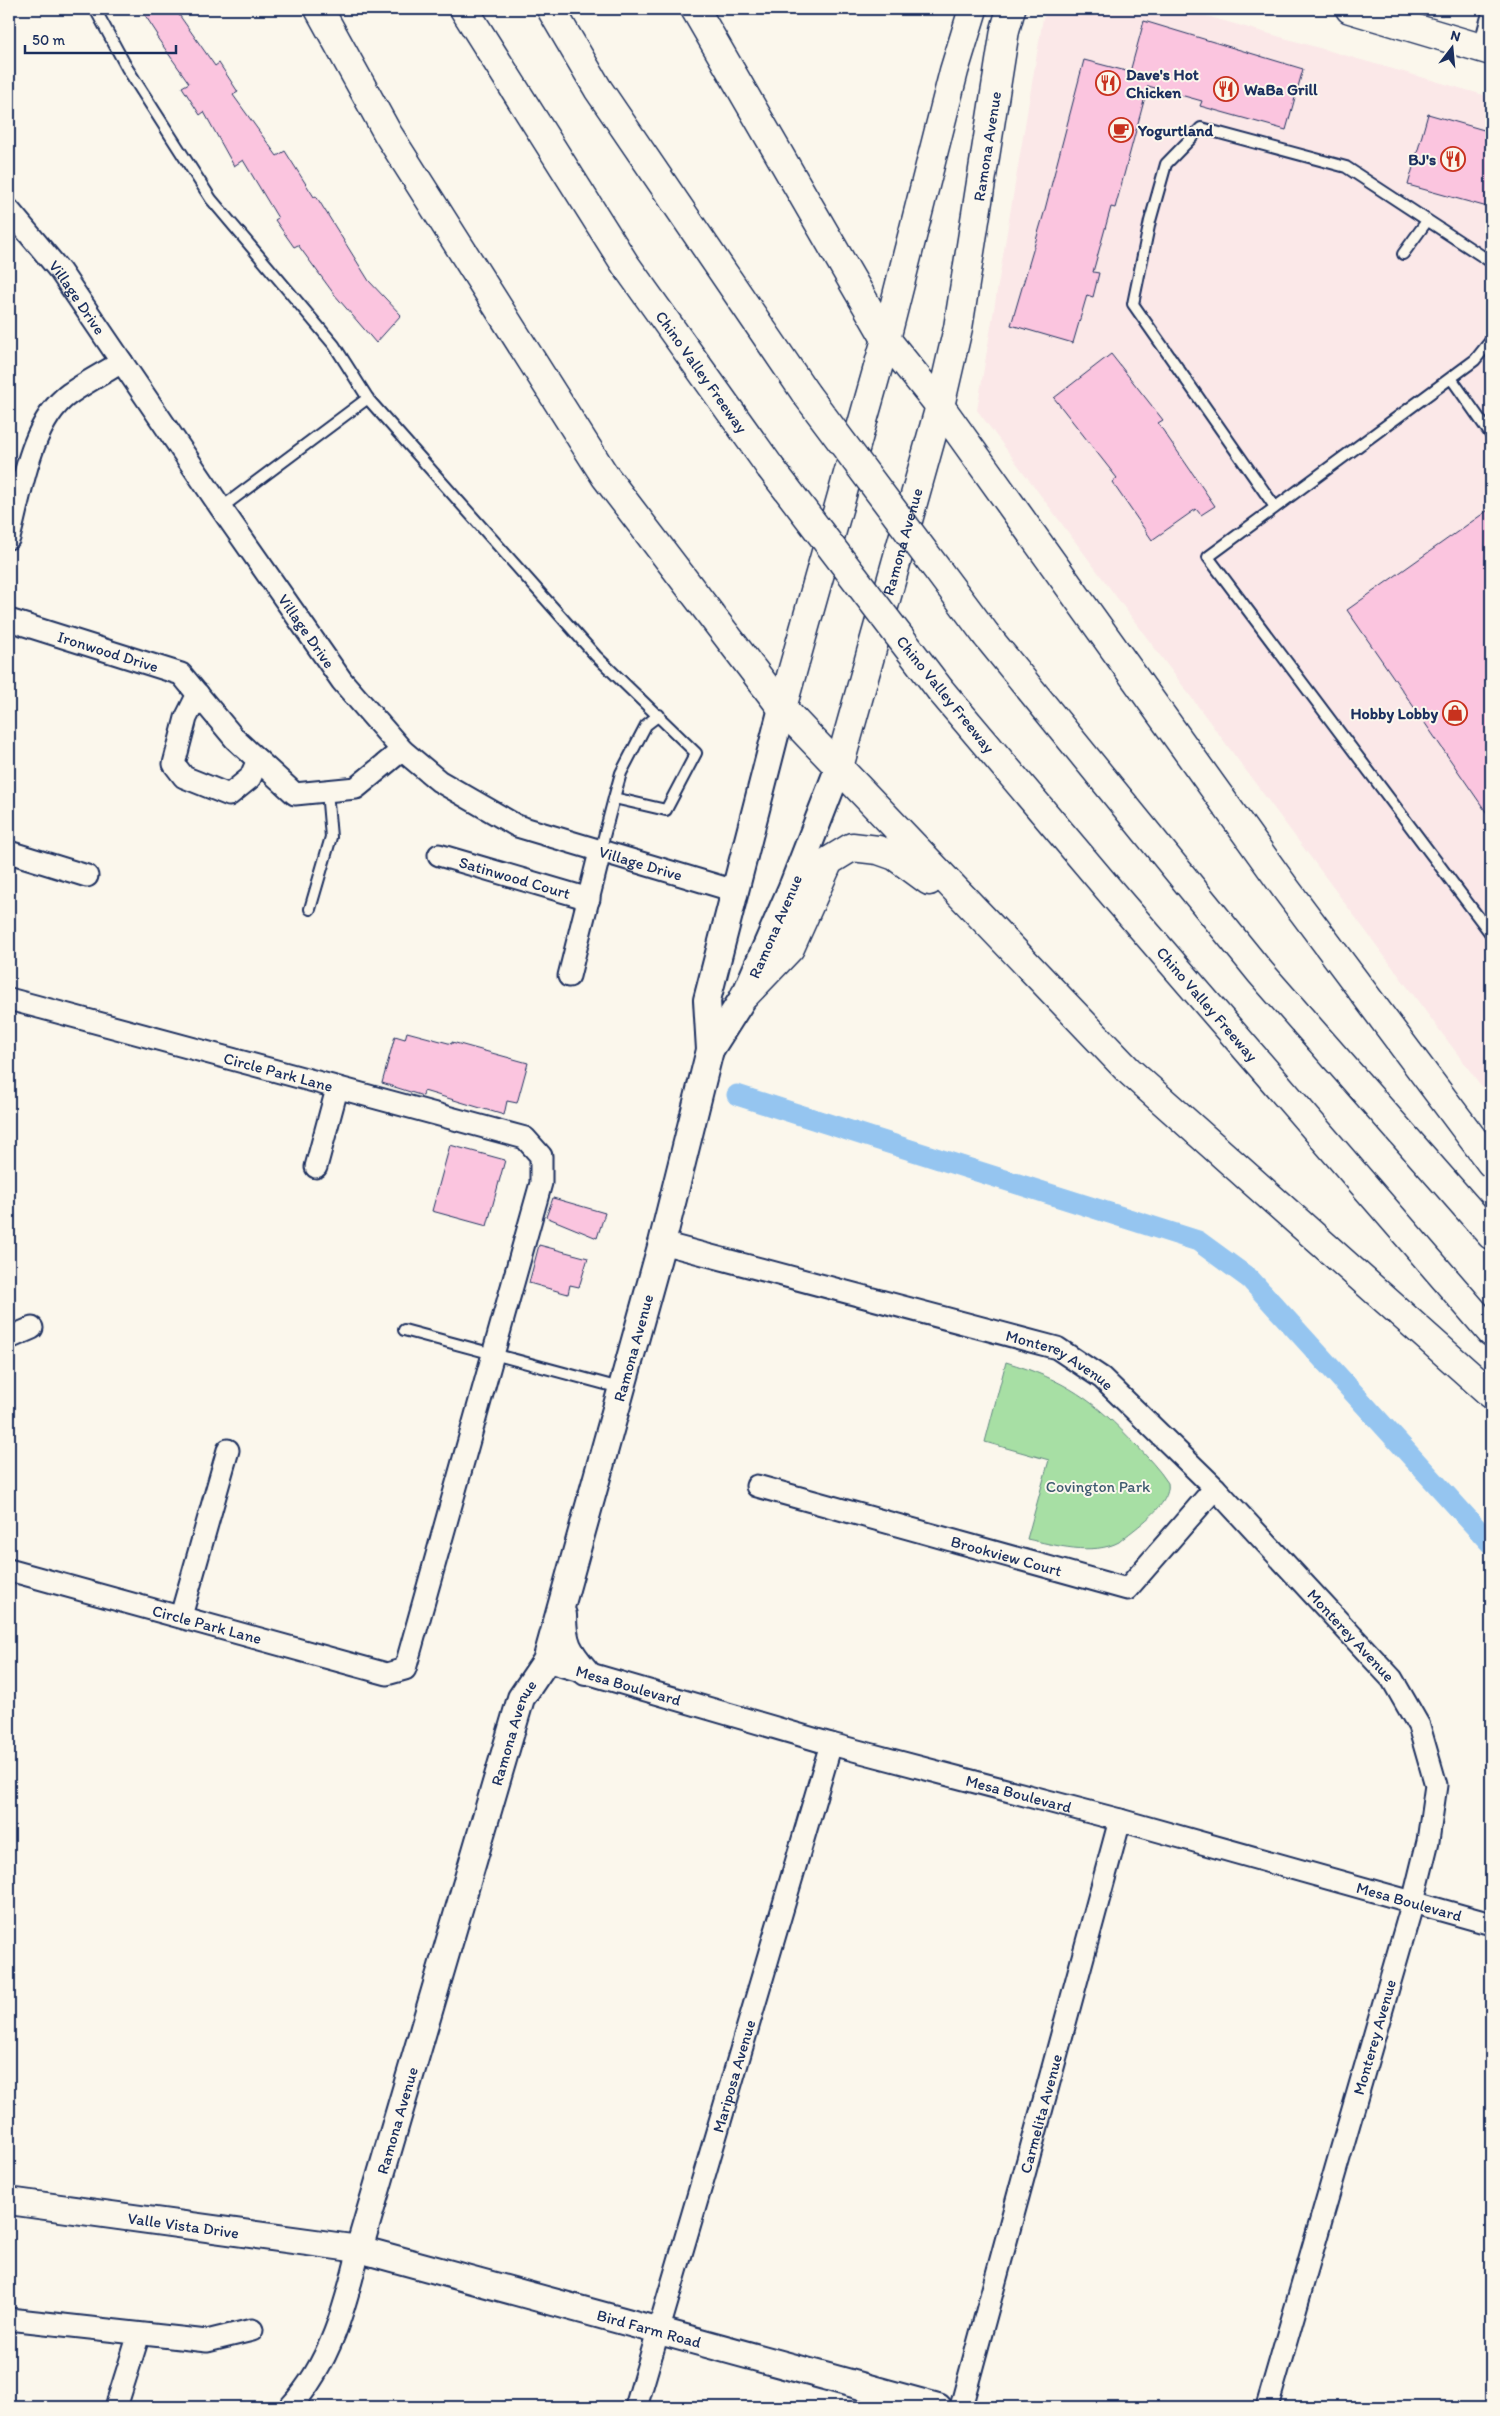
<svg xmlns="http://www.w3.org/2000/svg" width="1500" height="2416" font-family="Itim,sans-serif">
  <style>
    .built { fill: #fbe8e8 }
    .green { fill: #a7dfa4; stroke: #618781 }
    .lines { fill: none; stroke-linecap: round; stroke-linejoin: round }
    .canal { stroke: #95c5f0; stroke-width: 21 }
    .building { fill: #fbc5df; stroke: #1b2f5e }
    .service-casing { stroke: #1b2f5e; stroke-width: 14 }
    .minor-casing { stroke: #1b2f5e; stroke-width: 25 }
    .tertiary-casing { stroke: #1b2f5e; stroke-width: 30 }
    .primary-casing { stroke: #1b2f5e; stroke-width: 31 }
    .motorway-casing { stroke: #1b2f5e; stroke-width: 31 }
    .service { stroke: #fbf7ec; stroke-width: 10 }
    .minor { stroke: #fbf7ec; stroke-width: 21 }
    .tertiary { stroke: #fbf7ec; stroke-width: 26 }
    .primary { stroke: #fbf7ec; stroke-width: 28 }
    .motorway { stroke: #fbf7ec; stroke-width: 28 }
    .motorway-bridge-casing { stroke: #1b2f5e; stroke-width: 31; stroke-linecap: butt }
    .motorway-bridge { stroke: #fbf7ec; stroke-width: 28 }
    .labels { text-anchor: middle; stroke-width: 4; stroke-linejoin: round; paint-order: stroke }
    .poi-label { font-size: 16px; font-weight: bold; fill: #1b2f5e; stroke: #fbf7ec; text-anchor: start }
    .street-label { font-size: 16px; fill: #1b2f5e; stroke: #fbf7ec }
    .park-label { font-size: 16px; fill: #3e5b70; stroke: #fbf7ec }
  </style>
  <rect width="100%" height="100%" fill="#fbf7ec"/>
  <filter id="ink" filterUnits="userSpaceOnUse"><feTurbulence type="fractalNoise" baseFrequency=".02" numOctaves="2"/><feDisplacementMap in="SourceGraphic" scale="10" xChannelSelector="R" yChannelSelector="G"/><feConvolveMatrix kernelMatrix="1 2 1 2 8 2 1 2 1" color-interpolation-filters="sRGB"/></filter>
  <g filter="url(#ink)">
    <path class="built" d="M1051,9H1182L1491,97V1099L977,410L1043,18Z"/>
    <path class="green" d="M1006,1362C1065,1380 1094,1400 1136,1445C1147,1457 1159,1469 1168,1483C1172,1505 1135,1528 1119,1542C1093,1556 1054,1545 1027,1539L1049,1460L985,1442Z"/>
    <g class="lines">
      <path class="canal" d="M737,1095L1198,1241L1250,1279L1491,1544"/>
    </g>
    <path class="building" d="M141,9H175L215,66L219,63L238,92L233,95L277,156L285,151L314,197L316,196L369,281L401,315L376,343L334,294L298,245L294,247L275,220L278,218L243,160L234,166L204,112L200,115L182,87L189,83L156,36L158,35Z
      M1144,21L1303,69L1286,130L1200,106L1202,101L1148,86L1115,208L1111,207L1093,272L1099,273L1093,297L1087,295L1073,343L1011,325L1044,213L1084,60L1130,72Z
      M1428,114L1491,132V208L1408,185Z
      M1111,354L1163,420L1158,423L1215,506L1201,515L1196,509L1152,540L1112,482L1117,478L1054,398Z
      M1491,508V819L1347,610Z
      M407,1032L452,1044V1042L528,1063L517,1103L507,1101L504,1115L424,1091L423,1096L382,1083L395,1036L405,1039Z
      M450,1145L505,1160L487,1226L432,1211Z
      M553,1198L605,1213L597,1238L546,1217Z
      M539,1245L588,1258L579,1287L570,1285L568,1294L529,1283Z"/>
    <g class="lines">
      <defs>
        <path id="service" d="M95,9L127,68L211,199L334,345L369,400L596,656L696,753L666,810L614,798L621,773L646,725L659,715
          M1479,46L1489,9
          M1403,254L1427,221
          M1491,340L1475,360L1208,557L1491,934
          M1451,378L1491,435
          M1275,507L1133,304L1150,221L1166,164L1201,128L1346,167L1491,262
          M221,508L368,398
          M600,852L614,798
          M310,909L331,837L327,791
          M404,1330L620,1388"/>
        <g id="minor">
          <path id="s1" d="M9,210L60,271L221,508L342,681L402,750L439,781L517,826L735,891"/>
          <path d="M9,538C21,494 30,422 69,394C86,382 105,372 122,362"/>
          <path id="s2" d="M9,620L181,674L235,739L295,794L356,788L402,750"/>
          <path d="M198,694L186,718L174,764L184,777L229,795L250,778L258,760"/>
          <path d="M9,852L87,876"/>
          <path id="s3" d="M439,855L589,899"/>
          <path d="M569,976L600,852"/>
          <path id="s4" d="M9,999L525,1138L541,1156V1183L405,1669L387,1674L9,1570"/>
          <path d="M316,1167L337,1089"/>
          <path id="s5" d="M662,1243L1057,1348L1102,1378L1215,1488L1392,1679L1419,1726L1436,1785L1428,1841L1413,1902L1267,2407"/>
          <path d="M9,1338L32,1328"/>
          <path id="s6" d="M757,1486L1127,1589L1215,1488"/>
          <path d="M181,1616L228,1450"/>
          <path id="s7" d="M546,1661L831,1744L1120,1820L1491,1924"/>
          <path d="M9,2319L207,2341L252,2330"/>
          <path d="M116,2407L139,2334"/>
          <path d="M290,2407C330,2365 346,2304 359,2249"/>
          <path id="s8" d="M636,2407L831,1744"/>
          <path id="s9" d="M961,2407L1120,1820"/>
        </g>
        <g id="tertiary">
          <path id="s10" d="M710,1050L745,995L793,885L839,767"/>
          <path d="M563,1615C563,1643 568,1651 586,1672"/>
          <path id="s11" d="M9,2201L359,2249L938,2407"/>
          <path id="s12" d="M359,2249L521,1698L546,1661L662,1243L710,1050L707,1000L782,708"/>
        </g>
        <g id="primary">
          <path d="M1350,9L1491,51"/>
          <path d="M782,708L886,339L954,71L973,9"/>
          <path id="s13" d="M839,767L940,406L958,328L1005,30L1011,9"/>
        </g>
        <g id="motorway">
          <path d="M319,9L388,134L605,476L782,708L1128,1070L1491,1394"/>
          <path id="s14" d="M464,9L625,264L770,467"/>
          <path d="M551,9L598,89L806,394"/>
          <path d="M695,9L886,339L940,406L1286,889L1491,1163"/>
          <path d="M987,636L1260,972L1491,1235"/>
          <path id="s15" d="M941,691L1110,891L1491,1332"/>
          <path d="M745,995L790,948L829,861L852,847L878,850L895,856L929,881"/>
        </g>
      </defs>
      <use href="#service" class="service-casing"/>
      <use href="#minor" class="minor-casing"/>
      <use href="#tertiary" class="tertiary-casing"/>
      <use href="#primary" class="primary-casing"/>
      <use href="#motorway" class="motorway-casing"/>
      <use href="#service" class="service"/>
      <use href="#minor" class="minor"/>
      <use href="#tertiary" class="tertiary"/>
      <use href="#primary" class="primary"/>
      <use href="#motorway" class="motorway"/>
      <defs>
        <path id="motorway-bridge" d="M806,394L987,636
          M770,467L941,691"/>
      </defs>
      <use href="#motorway-bridge" class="motorway-bridge-casing"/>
      <use href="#motorway-bridge" class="motorway-bridge"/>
    </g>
  </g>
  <defs>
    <symbol id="restaurant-ring" viewBox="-11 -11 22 22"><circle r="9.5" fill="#fbf7ec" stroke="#c8321e" stroke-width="1.5"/><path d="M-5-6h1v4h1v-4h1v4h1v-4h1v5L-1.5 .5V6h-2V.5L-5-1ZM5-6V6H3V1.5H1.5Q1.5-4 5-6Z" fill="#c8321e"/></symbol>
    <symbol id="cafe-ring" viewBox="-11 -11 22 22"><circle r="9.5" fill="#fbf7ec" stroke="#c8321e" stroke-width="1.5"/><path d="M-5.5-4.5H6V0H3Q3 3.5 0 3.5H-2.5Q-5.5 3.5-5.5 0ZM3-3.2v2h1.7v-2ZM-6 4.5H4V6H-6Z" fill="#c8321e"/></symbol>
    <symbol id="shop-ring" viewBox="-11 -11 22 22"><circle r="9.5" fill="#fbf7ec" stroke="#c8321e" stroke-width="1.5"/><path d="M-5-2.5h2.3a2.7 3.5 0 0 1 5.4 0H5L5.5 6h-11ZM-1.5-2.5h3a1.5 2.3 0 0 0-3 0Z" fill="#c8321e"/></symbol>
  </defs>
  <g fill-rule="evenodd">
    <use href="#restaurant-ring" x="1094" y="69" width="28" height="28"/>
    <use href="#restaurant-ring" x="1212" y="75" width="28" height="28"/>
    <use href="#cafe-ring" x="1107" y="116" width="28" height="28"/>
    <use href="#restaurant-ring" x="1439" y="145" width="28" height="28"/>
    <use href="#shop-ring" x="1441" y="699" width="28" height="28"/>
  </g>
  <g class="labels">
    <g class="poi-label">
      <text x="1126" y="80">Dave's Hot<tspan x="1126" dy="18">Chicken</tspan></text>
      <text x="1244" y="95">WaBa Grill</text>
      <text x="1138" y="136">Yogurtland</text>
      <text x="1436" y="165" text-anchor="end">BJ's</text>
      <text x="1438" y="719" text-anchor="end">Hobby Lobby</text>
    </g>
    <g class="street-label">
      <text dy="6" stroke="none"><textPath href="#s13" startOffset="639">Ramona Avenue</textPath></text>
      <text dy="6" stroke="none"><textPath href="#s1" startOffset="111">Village Drive</textPath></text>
      <text dy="6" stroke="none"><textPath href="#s14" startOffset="434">Chino Valley Freeway</textPath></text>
      <text dy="6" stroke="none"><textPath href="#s13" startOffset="234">Ramona Avenue</textPath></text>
      <text dy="6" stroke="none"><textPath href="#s1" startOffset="516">Village Drive</textPath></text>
      <text dy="6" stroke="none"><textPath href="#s2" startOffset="104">Ironwood Drive</textPath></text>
      <text transform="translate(946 694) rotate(51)" y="6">Chino Valley Freeway</text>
      <text dy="6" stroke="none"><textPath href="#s1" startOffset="936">Village Drive</textPath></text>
      <text dy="6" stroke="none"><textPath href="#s3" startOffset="79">Satinwood Court</textPath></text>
      <text dy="6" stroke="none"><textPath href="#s10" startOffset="140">Ramona Avenue</textPath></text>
      <text dy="6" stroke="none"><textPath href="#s15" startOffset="411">Chino Valley Freeway</textPath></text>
      <text dy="6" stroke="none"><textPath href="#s4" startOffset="279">Circle Park Lane</textPath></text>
      <text dy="6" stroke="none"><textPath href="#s12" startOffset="944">Ramona Avenue</textPath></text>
      <text dy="6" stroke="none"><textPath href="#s5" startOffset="416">Monterey Avenue</textPath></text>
      <text dy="6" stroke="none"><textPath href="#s6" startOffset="259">Brookview Court</textPath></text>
      <text transform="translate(207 1624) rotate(15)" y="6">Circle Park Lane</text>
      <text dy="6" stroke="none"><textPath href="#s5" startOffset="821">Monterey Avenue</textPath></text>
      <text dy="6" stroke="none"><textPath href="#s7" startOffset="86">Mesa Boulevard</textPath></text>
      <text dy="6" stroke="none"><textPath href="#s12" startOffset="539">Ramona Avenue</textPath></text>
      <text dy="6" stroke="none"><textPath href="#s7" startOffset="491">Mesa Boulevard</textPath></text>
      <text dy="6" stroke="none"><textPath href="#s7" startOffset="896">Mesa Boulevard</textPath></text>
      <text transform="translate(1374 2037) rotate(-74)" y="6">Monterey Avenue</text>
      <text dy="6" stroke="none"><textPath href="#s8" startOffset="345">Mariposa Avenue</textPath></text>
      <text dy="6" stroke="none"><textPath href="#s9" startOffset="304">Carmelita Avenue</textPath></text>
      <text dy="6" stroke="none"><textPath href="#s12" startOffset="134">Ramona Avenue</textPath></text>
      <text dy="6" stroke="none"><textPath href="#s11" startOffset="176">Valle Vista Drive</textPath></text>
      <text dy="6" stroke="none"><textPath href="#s11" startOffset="654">Bird Farm Road</textPath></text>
    </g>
    <g class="park-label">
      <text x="1098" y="1492">Covington Park</text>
    </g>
  </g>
  <rect width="1500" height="2416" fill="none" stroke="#fbf7ec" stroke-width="30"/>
  <rect x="15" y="15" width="1470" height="2386" fill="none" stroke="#1b2f5e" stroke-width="2" filter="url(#ink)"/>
  <g transform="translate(1452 48) rotate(16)" stroke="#fbf7ec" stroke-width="4" paint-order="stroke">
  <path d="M0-4L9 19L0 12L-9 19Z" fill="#1b2f5e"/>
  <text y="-8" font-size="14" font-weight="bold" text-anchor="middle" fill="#1b2f5e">N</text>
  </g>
  <path d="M25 45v8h151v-8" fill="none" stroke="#1b2f5e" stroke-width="2.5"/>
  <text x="32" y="45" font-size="15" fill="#1b2f5e" stroke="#fbf7ec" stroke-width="4" paint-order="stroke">50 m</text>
</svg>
